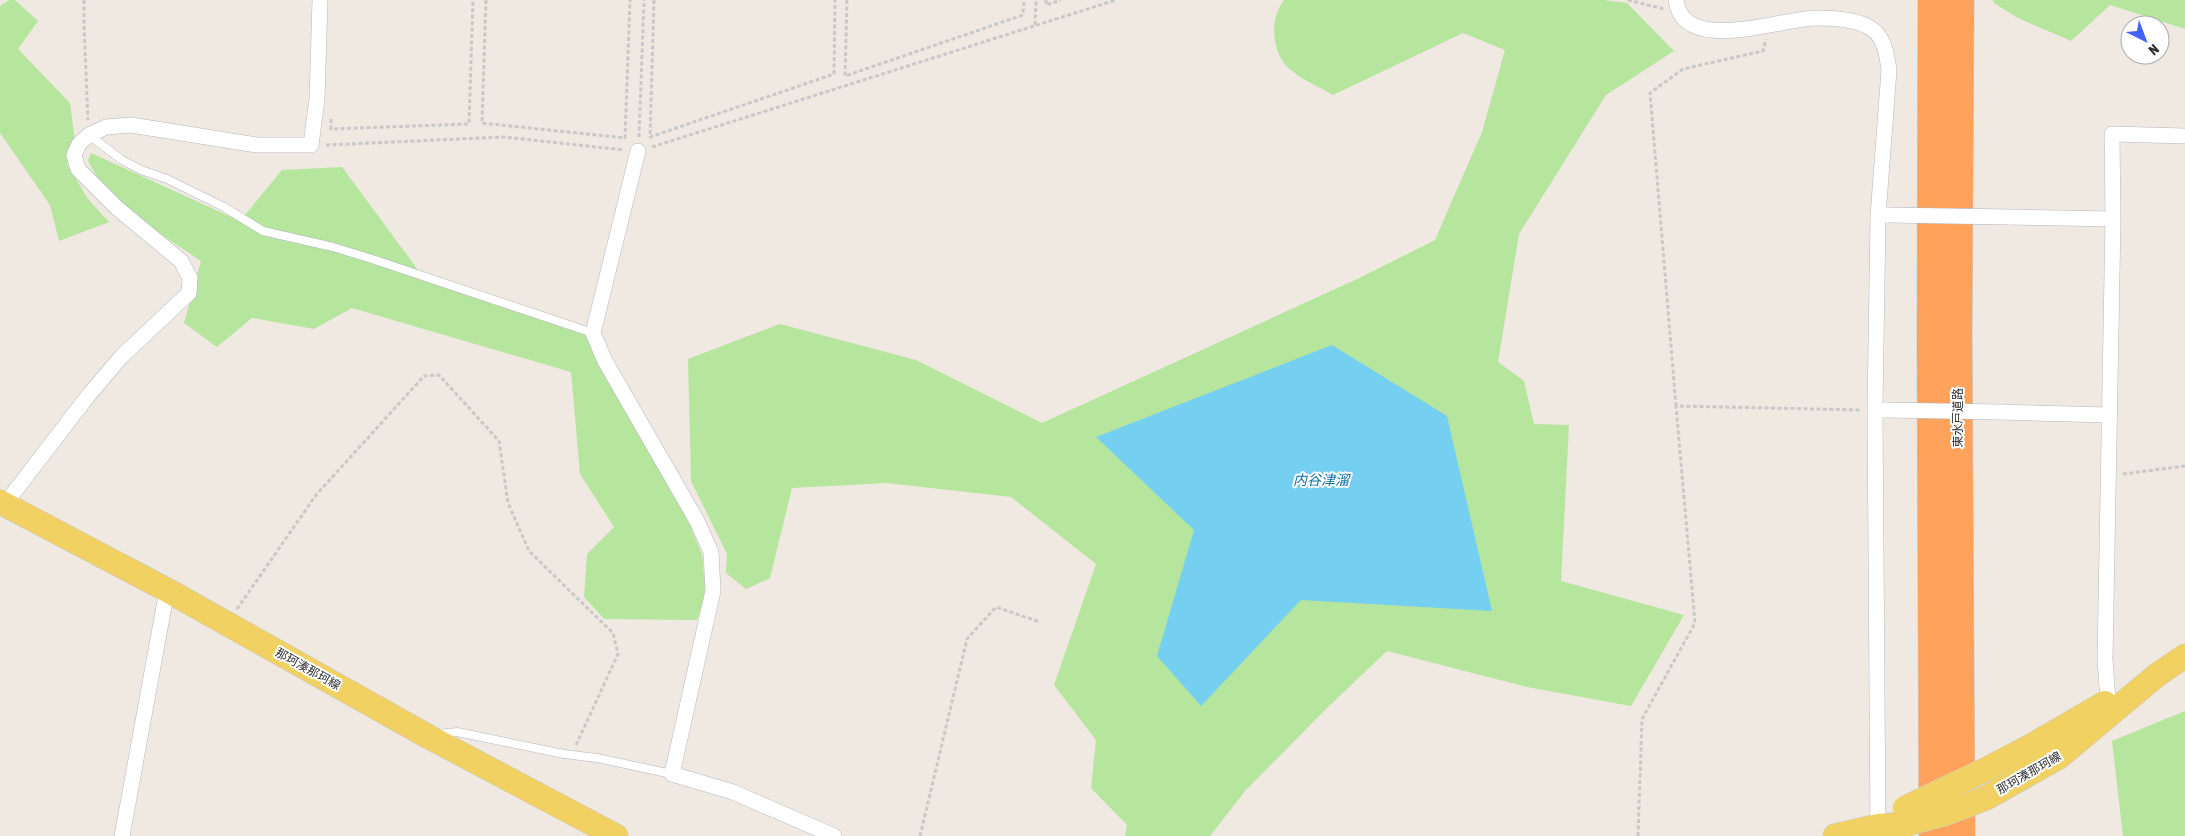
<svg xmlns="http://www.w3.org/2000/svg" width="2185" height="836" font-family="'Asap Condensed','Noto Sans JP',sans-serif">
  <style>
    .green { fill: #b6e59e }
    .water { fill: #75cff0 }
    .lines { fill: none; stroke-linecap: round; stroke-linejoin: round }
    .lane-casing { stroke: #b4b7c1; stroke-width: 9 }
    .street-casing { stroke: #b4b7c1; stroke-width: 16 }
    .primary-casing { stroke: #c9c9c9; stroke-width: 25 }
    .highway-casing { stroke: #c9c9c9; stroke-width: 29 }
    .path { stroke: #c9c9c9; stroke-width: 3; stroke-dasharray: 4 2.5; stroke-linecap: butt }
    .lane { stroke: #fff; stroke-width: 8 }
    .street { stroke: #fff; stroke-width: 15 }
    .primary { stroke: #f2d163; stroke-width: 24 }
    .highway { stroke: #ffa35c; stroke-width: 28 }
    .street-bridge-casing { stroke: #b4b7c1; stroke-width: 16; stroke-linecap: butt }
    .primary-bridge-casing { stroke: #c9c9c9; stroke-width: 25; stroke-linecap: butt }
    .street-bridge { stroke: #fff; stroke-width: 15 }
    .primary-bridge { stroke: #f2d163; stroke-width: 24 }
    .labels { text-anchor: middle; stroke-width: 4; stroke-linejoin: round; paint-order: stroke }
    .street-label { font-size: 12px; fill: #2e2e2e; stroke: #fff }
    .water-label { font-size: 14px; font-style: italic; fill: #0d6fa3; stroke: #fff }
  </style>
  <rect width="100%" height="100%" fill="#efe9e1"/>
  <path class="green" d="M9,0H15L38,21L18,49L70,103L75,141L67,164L88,199L109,222L59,241L50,205L0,133V6Z
    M1284,0H1604L1627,3L1674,51L1606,95L1519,234L1498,362L1524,381L1534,424L1569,425L1561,581L1684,615L1631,706L1527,687L1387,651L1325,710L1245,791L1210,836H1125L1127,825L1091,788L1096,740L1054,685L1096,564L1011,497L886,483L792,488L770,578L746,589L726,573L727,554L691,481L688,359L780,324L916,360L1042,423L1355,280L1435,240L1482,132L1505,50L1463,33L1333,95C1320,87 1304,81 1292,71C1272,56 1268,20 1284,0Z
    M1993,0H2185V29L2110,5L2071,41L2018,18L1994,3Z
    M91,153L240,221L282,170L342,167L424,278L590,336L690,525L702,555L706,593L697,620L604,619L584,597L587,554L614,527L580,474L571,372L352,308L314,329L252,318L217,347L184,323L201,261L153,229L101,184L88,161Z
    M2185,711V836H2123L2112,741Z"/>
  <path class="water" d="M1332,345L1447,416L1492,611L1301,600L1201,706L1157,656L1194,530L1096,437Z"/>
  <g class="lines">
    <defs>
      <path id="lane" d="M89,135L122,160L141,170L167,179L224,207L263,231L333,247L372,259L593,333
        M438,734L457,732L564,754L597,758L672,774"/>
      <path id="street" d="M1676,0C1683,56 1782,18 1816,18C1832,18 1858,19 1872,29C1885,38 1887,56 1889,70L1878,216L1875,410L1878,835
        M638,151L593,333L605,361L697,521L711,552L713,591L672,774L733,792L834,836
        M2009,217L2113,219
        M1999,412L2108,415
        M5,504L88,396L121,357L189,293L190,278L181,261L117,208L78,169L74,155L79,144L89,135L106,127L131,125L257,145H311L317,99L320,0
        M2108,701L2105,659L2113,219L2112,134L2185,136
        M122,836L167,590"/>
      <path id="primary" d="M0,502L167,590L429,737L616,836
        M1985,770L2029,747L2105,703
        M1986,798L2059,757L2157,675L2185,656
        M1835,836L1878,826L1907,824"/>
      <path id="highway" d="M1932,0L1931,342L1933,836
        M1960,0L1958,335L1961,836"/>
    </defs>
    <use href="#lane" class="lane-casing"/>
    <use href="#street" class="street-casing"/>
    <use href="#primary" class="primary-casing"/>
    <use href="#highway" class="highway-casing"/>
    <path class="path" d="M84,0V26L88,120
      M486,0L482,123L625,138L630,0
      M654,0L650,137L834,74L835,0
      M847,0L845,76L1023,15L1024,0
      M1046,0V5L1061,0
      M1628,0L1664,9
      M1035,25L1036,0
      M331,119V129L469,124L473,0
      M639,137L644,0
      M326,145L504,137L624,150
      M652,147L1116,0
      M1676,406L1650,93L1683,69L1763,51L1766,39
      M2123,474L2185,466
      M237,609L316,495L424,376L439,375L499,441L508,503L529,551L613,633L618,654L576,745
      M920,836L967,639L996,607L1040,622
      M1638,836L1642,719L1695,623L1676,406L1861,410"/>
    <use href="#lane" class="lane"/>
    <use href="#street" class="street"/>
    <use href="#primary" class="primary"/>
    <use href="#highway" class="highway"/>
    <defs>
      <path id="street-bridge" d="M1888,215L2009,217
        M1886,410L1999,412"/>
      <path id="primary-bridge" d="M1905,808L1985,770
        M1907,824L1944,814L1986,798"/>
    </defs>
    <use href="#street-bridge" class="street-bridge-casing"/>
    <use href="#primary-bridge" class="primary-bridge-casing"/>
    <use href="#street-bridge" class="street-bridge"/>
    <use href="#primary-bridge" class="primary-bridge"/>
  </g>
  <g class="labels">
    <g class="street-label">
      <text transform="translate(1958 418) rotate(-90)" y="4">東水戸道路</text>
      <text transform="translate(308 669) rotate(29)" y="4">那珂湊那珂線</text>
      <text transform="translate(2029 773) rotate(-30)" y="4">那珂湊那珂線</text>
    </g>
    <g class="water-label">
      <text x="1321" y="485">内谷津溜</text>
    </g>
  </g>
  <g transform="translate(2145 40) rotate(138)"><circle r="24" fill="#ffffff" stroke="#ababab"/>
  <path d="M0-4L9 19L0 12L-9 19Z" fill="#4264fb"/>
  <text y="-8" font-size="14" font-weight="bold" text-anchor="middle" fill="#2e2e2e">N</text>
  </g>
</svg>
